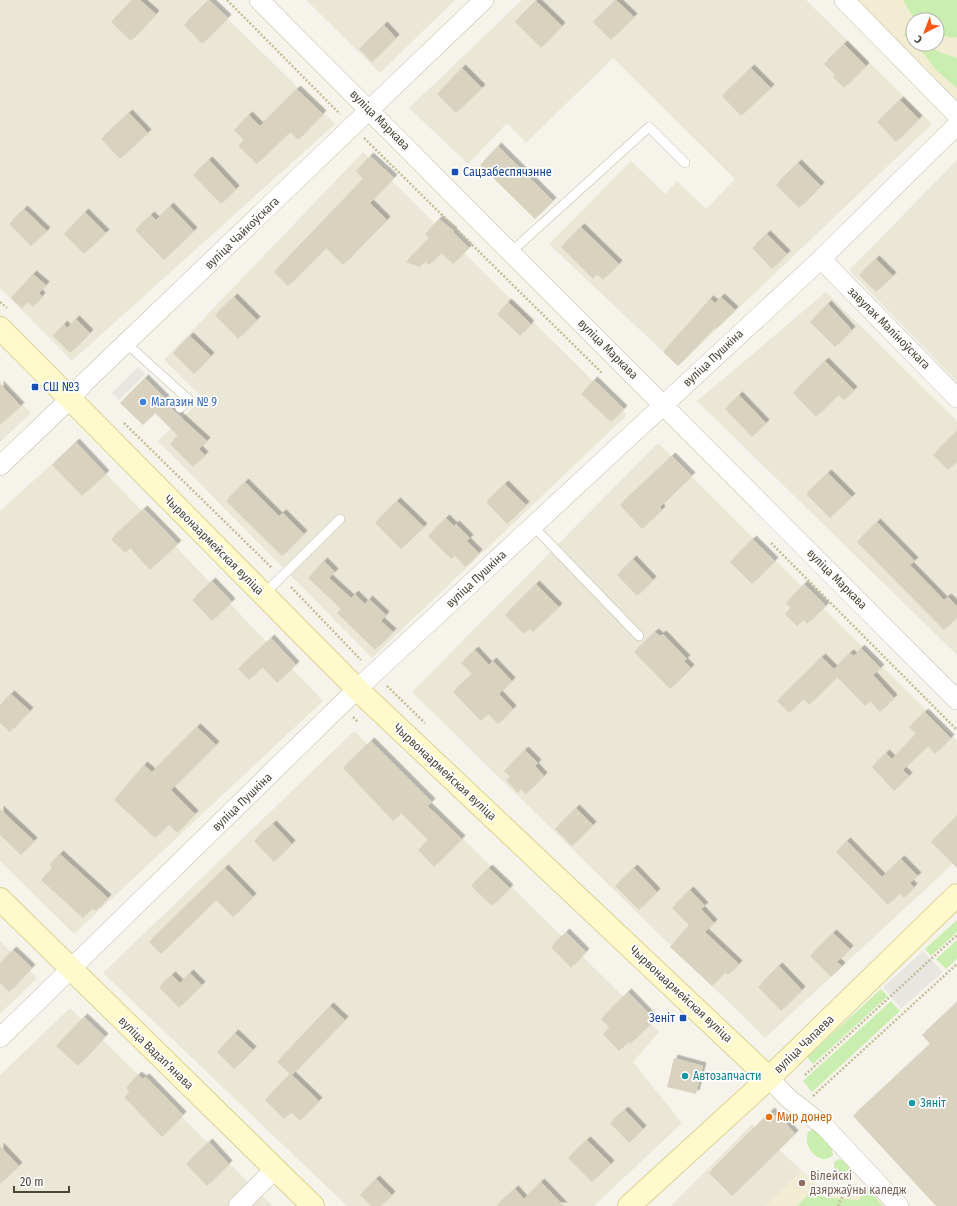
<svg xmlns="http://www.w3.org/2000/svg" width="957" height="1206" font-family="'Fira Sans Condensed',sans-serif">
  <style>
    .residential { fill: #ebe7d7 }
    .education { fill: #f1ecd2; fill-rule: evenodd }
    .green { fill: #caeeaf }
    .parking { fill: #e7e6e1 }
    .building { fill: #d9d2be; filter: url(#shadow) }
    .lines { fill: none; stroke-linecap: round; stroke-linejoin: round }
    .lane-casing { stroke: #c3beab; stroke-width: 10 }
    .street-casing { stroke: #c3beab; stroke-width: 20 }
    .secondary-casing { stroke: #dbd195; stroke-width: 24 }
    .path { stroke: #c6bc9a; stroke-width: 2.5; stroke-dasharray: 2 2; stroke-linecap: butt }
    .lane { stroke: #fff; stroke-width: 9 }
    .street { stroke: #fff; stroke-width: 19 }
    .secondary { stroke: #fff9cb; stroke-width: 22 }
    .transit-dot { fill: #1a4fb4; stroke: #fff; stroke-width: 1.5 }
    .shop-dot { fill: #3f7fe0; stroke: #fff; stroke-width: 1.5 }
    .culture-dot { fill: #0f9aa8; stroke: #fff; stroke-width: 1.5 }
    .food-dot { fill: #e8710a; stroke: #fff; stroke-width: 1.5 }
    .education-dot { fill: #8d6e63; stroke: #fff; stroke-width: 1.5 }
    .labels { text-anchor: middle; stroke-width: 3.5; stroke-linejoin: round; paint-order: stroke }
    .street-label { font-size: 12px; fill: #4b4637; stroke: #fff }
    .transit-label { font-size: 12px; fill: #164399; stroke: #fff; text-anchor: start }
    .shop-label { font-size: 12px; fill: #366cbe; stroke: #fff; text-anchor: start }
    .culture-label { font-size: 12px; fill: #0d838f; stroke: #fff; text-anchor: start }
    .food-label { font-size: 12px; fill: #c56008; stroke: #fff; text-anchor: start }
    .education-label { font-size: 12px; fill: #785e54; stroke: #fff; text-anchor: start }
  </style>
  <defs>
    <filter id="shadow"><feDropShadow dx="3.5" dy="-3.5" stdDeviation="0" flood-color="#0004"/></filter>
  </defs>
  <rect width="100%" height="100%" fill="#f6f4ea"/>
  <path class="residential" d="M0,0H209L335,124L72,361L0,288Z
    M306,0H455L380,73Z
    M522,0H806L932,124L678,366L549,244L631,161L665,194L677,181L706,209L735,179L613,58L526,143L507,123L468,164L409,108Z
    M363,152L627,415L372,658L158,441L203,398L164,360Z
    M957,160V382L849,270Z
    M826,292L957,421V655L697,401Z
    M0,381L31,413L0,442Z
    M76,442L323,701L74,934L0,861V511Z
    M658,443L957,741V860L765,1038L412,692Z
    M354,731L659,1032L633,1062L682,1123L594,1206H347L103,973Z
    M0,941L37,978L0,1014Z
    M70,1008L273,1206H0V1075Z
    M752,1124L802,1171L766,1206H671Z"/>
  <path class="education" d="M853,0H957V105ZM913,20H937V44H913Z
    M802,1171L827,1195L875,1196L885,1206H766Z"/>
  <path class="green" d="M903,0H957V37L952,38L937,34V20H915Z
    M906,31L913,33V44H928L939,52L957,58V88L936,70L925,55L904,35Z
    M957,920V932L931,956L925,949Z
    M957,940V959L946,969L936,959Z
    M881,989L888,996L813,1064L807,1057Z
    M891,1001L900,1011L812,1092L803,1081Z
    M816,1127L831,1145L833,1155C823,1165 809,1154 807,1142C807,1139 807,1136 808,1132Z
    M839,1159C850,1162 855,1170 850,1180L843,1183C835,1177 834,1171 834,1162Z
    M866,1187L883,1206H797L814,1189L826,1198L859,1200Z"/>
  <path class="parking" d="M138,367L145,374L119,400L112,393Z
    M923,951L943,972L901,1009L883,987Z"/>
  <path class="building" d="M132,0H140L156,14L131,41L111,22Z
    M209,0L228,18L202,44L184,25Z
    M616,0L634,17L611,40L593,22Z
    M536,1L562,26L541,48L515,22Z
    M384,25L396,38L372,62L359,49Z
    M844,44L866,66L844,88L833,77L835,75L824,64Z
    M462,68L482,88L456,113L437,94Z
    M751,68L771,88L741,116L722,96Z
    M297,89L323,114L298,140L290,132L257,164L238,146L244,140L234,130L249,115L260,126Z
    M900,100L919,119L896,142L877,122Z
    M129,113L148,133L120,159L101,139Z
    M498,146L553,201L535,219L480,165Z
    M370,156L394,178L370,203L387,220L343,265L326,248L288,286L274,272L363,179L356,171Z
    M209,160L236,189L221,204L193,175Z
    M798,163L821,186L799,208L776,185Z
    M170,206L194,231L164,260L135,230L151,215L156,220Z
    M24,209L47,231L31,246L9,224Z
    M85,212L106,233L84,254L64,234Z
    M439,219L454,231L453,232L469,248L453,264L441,253L429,265L425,261L420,267L406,262L429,238L425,234Z
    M581,227L619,264L603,280L597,274L593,279L561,247Z
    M767,234L787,254L772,269L752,248Z
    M876,259L893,276L876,292L859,275Z
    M33,274L46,285L39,293L42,296L33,307L28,302L22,308L11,298Z
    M234,297L257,320L238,339L215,315Z
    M721,297L735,310L716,329L715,327L678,366L663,352L710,299L715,303Z
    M508,302L531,324L520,336L497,314Z
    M828,304L852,330L835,347L810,322Z
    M76,319L90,333L70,353L53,336L64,324L67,328Z
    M190,336L211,356L194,374L173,353Z
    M825,361L854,390L844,400L838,395L816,417L793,393Z
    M145,378L166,399L163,401L207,441L199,449L205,455L193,467L170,444L178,436L155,413L143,425L120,403Z
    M594,380L624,409L611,422L581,394Z
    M0,384L21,406L0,425Z
    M739,395L766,423L752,437L725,409Z
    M957,431V461L948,470L933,455Z
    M76,442L106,474L82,496L52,465Z
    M672,456L692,476L660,507L662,510L642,529L620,505Z
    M828,473L852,497L830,518L806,494Z
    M245,482L279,516L283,513L304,534L282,556L226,501Z
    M505,484L526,505L507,524L486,502Z
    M397,501L424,527L401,549L375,523Z
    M144,509L178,544L150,570L130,548L125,553L111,539Z
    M446,518L454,526L456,524L470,538L467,541L479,553L465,567L455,556L451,559L428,536Z
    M877,522L915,561L910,565L944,600L948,597L957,606V618L944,630L857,542Z
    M753,539L775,561L752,584L730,562Z
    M633,559L653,580L637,596L617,575Z
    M324,561L335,572L329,578L351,598L355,594L365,604L369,599L386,615L381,621L393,632L375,650L337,613L341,609L308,578Z
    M212,581L232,602L212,621L192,600Z
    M536,584L559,607L533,632L530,629L524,634L505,615Z
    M804,584L826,606L807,624L804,620L797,626L785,614L791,608L786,603Z
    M655,632L660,636L663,634L687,659L684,661L691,668L670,689L634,652Z
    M271,638L296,665L277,683L262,667L249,680L238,669Z
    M861,648L881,668L873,675L894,698L880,712L870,701L865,706L837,677L809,705L803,699L789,713L777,701L822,657L834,669L850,653L854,656Z
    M475,650L489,665L493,661L512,681L499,694L513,709L498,724L488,714L481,721L453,692L472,674L461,663Z
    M11,694L30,711L10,732L0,723V705Z
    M925,712L951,738L935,754L928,746L903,770L909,776L894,791L872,767L886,753L892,759L916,734L909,727Z
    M197,727L216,745L171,790L195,814L177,833L169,824L155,838L114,800L144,765L152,772Z
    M371,741L432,802L428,806L462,839L434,867L418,850L428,840L401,813L393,821L343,768Z
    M525,750L538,763L535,766L544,776L526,794L521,789L518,793L506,780L510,777L504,771Z
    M576,808L593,825L572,846L555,829Z
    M0,809L34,841L21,855L0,835Z
    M957,816V868L931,842Z
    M273,824L292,844L274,862L254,841Z
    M847,841L882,877L901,859L918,876L910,883L914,887L904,898L899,893L888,905L836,852Z
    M60,854L108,898L96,911L92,908L83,918L41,880L52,868L50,864Z
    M225,868L253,897L233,917L216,900L161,954L149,942Z
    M489,868L510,888L492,906L471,886Z
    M634,868L657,892L639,910L615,886Z
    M690,890L705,906L701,909L714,923L705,932L739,964L728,975L725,972L712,986L670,947L689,925L672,908Z
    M566,932L586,952L571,968L551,947Z
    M833,933L850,949L837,962L842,966L831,977L810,956Z
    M13,950L32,968L9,992L0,983V963Z
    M779,966L802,990L781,1011L758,987Z
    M190,973L202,985L179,1008L159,987L172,975L180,983Z
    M628,992L655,1020L630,1044L628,1042L619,1051L603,1034L610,1028L601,1019Z
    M957,1002V1206H936L853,1116L930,1044L922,1035Z
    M330,1006L345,1020L292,1075L319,1101L300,1121L291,1112L284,1119L265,1100L290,1074L277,1062Z
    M84,1017L105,1037L78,1066L56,1046Z
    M235,1033L253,1050L234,1069L217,1052Z
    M674,1058L703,1066L696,1094L667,1087Z
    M138,1075L143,1079L146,1077L183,1115L162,1137L124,1097L130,1092L126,1088Z
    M625,1110L643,1129L629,1143L610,1123Z
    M771,1111L779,1120L781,1118L795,1134L732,1196L709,1173Z
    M587,1140L611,1164L592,1182L568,1158Z
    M209,1142L229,1164L207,1186L186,1164Z
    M0,1146L19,1166L0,1184Z
    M376,1179L392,1195L381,1206H371L360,1195Z
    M541,1182L564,1206H496L515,1189L524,1199Z"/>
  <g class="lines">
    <defs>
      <path id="lane" d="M511,252L649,127L685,163
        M126,343L189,400L180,408
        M533,526L639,636
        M264,594L340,519"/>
      <path id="street" d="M259,0L957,700
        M844,0L957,115
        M821,259L957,398
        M0,466L70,399L84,383L484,0
        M0,1038L357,689L821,259L957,125
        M769,1078L789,1099L824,1126L899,1206
        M238,1206L275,1169"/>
      <path id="secondary" d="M0,328L357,689L769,1078
        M0,899L313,1206
        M629,1206L769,1078L957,895"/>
    </defs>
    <use href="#lane" class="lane-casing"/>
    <use href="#street" class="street-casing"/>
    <use href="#secondary" class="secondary-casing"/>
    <path class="path" d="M227,0L340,114
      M364,138L603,374
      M0,302L7,308
      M124,423L272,568
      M771,543L957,730
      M291,587L361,660
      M387,686L425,723
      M353,717L358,722
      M805,1075L957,935
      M813,1096L957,964
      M838,1206L849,1183"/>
    <use href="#lane" class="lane"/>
    <use href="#street" class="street"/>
    <use href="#secondary" class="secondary"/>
  </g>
  <g class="transit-dot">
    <rect x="451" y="168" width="8" height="8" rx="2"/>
    <rect x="31" y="383" width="8" height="8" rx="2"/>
    <rect x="679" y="1014" width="8" height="8" rx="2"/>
  </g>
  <circle class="shop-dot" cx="143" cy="402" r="4"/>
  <g class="culture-dot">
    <circle cx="685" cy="1076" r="4"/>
    <circle cx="912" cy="1103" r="4"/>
  </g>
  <circle class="food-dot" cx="769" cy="1117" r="4"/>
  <circle class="education-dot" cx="802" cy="1183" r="4"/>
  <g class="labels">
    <g class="street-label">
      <text transform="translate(380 120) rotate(45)" y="4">вуліца Маркава</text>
      <text transform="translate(242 233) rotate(-44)" y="4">вуліца Чайкоўскага</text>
      <text transform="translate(889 328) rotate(45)" y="4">завулак Маліноўскага</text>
      <text transform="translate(608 349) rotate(45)" y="4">вуліца Маркава</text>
      <text transform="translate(713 358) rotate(-43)" y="4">вуліца Пушкіна</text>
      <text transform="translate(214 545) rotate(45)" y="4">Чырвонаармейская вуліца</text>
      <text transform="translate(476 579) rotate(-43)" y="4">вуліца Пушкіна</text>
      <text transform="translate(837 579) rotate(45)" y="4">вуліца Маркава</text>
      <text transform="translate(445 772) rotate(43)" y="4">Чырвонаармейская вуліца</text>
      <text transform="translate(242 802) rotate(-44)" y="4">вуліца Пушкіна</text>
      <text transform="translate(681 994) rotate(43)" y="4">Чырвонаармейская вуліца</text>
      <text transform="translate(804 1044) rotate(-44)" y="4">вуліца Чапаева</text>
      <text transform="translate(156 1053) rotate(44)" y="4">вуліца Вадапʼянава</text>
    </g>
    <g class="transit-label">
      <text x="463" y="176">Сацзабеспячэнне</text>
      <text x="43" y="391">СШ №3</text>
      <text x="675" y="1022" text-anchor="end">Зеніт</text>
    </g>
    <g class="shop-label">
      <text x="151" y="406">Магазин № 9</text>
    </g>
    <g class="culture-label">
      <text x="693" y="1080">Автозапчасти</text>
      <text x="920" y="1107">Зяніт</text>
    </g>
    <g class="food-label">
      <text x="777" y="1121">Мир донер</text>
    </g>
    <g class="education-label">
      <text x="810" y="1180">Вілейскі<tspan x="810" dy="14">дзяржаўны каледж</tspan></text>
    </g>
  </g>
  <g transform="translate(925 32) rotate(222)"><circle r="19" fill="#ffffff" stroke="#b7b5af"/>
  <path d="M0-3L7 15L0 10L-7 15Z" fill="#ff5718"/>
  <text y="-6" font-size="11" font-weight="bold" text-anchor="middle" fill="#4b4637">С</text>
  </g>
  <path d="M14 1186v6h55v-6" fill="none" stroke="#4b4637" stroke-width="2"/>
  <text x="20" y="1186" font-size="12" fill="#4b4637" stroke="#ffffff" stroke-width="3" paint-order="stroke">20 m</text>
</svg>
